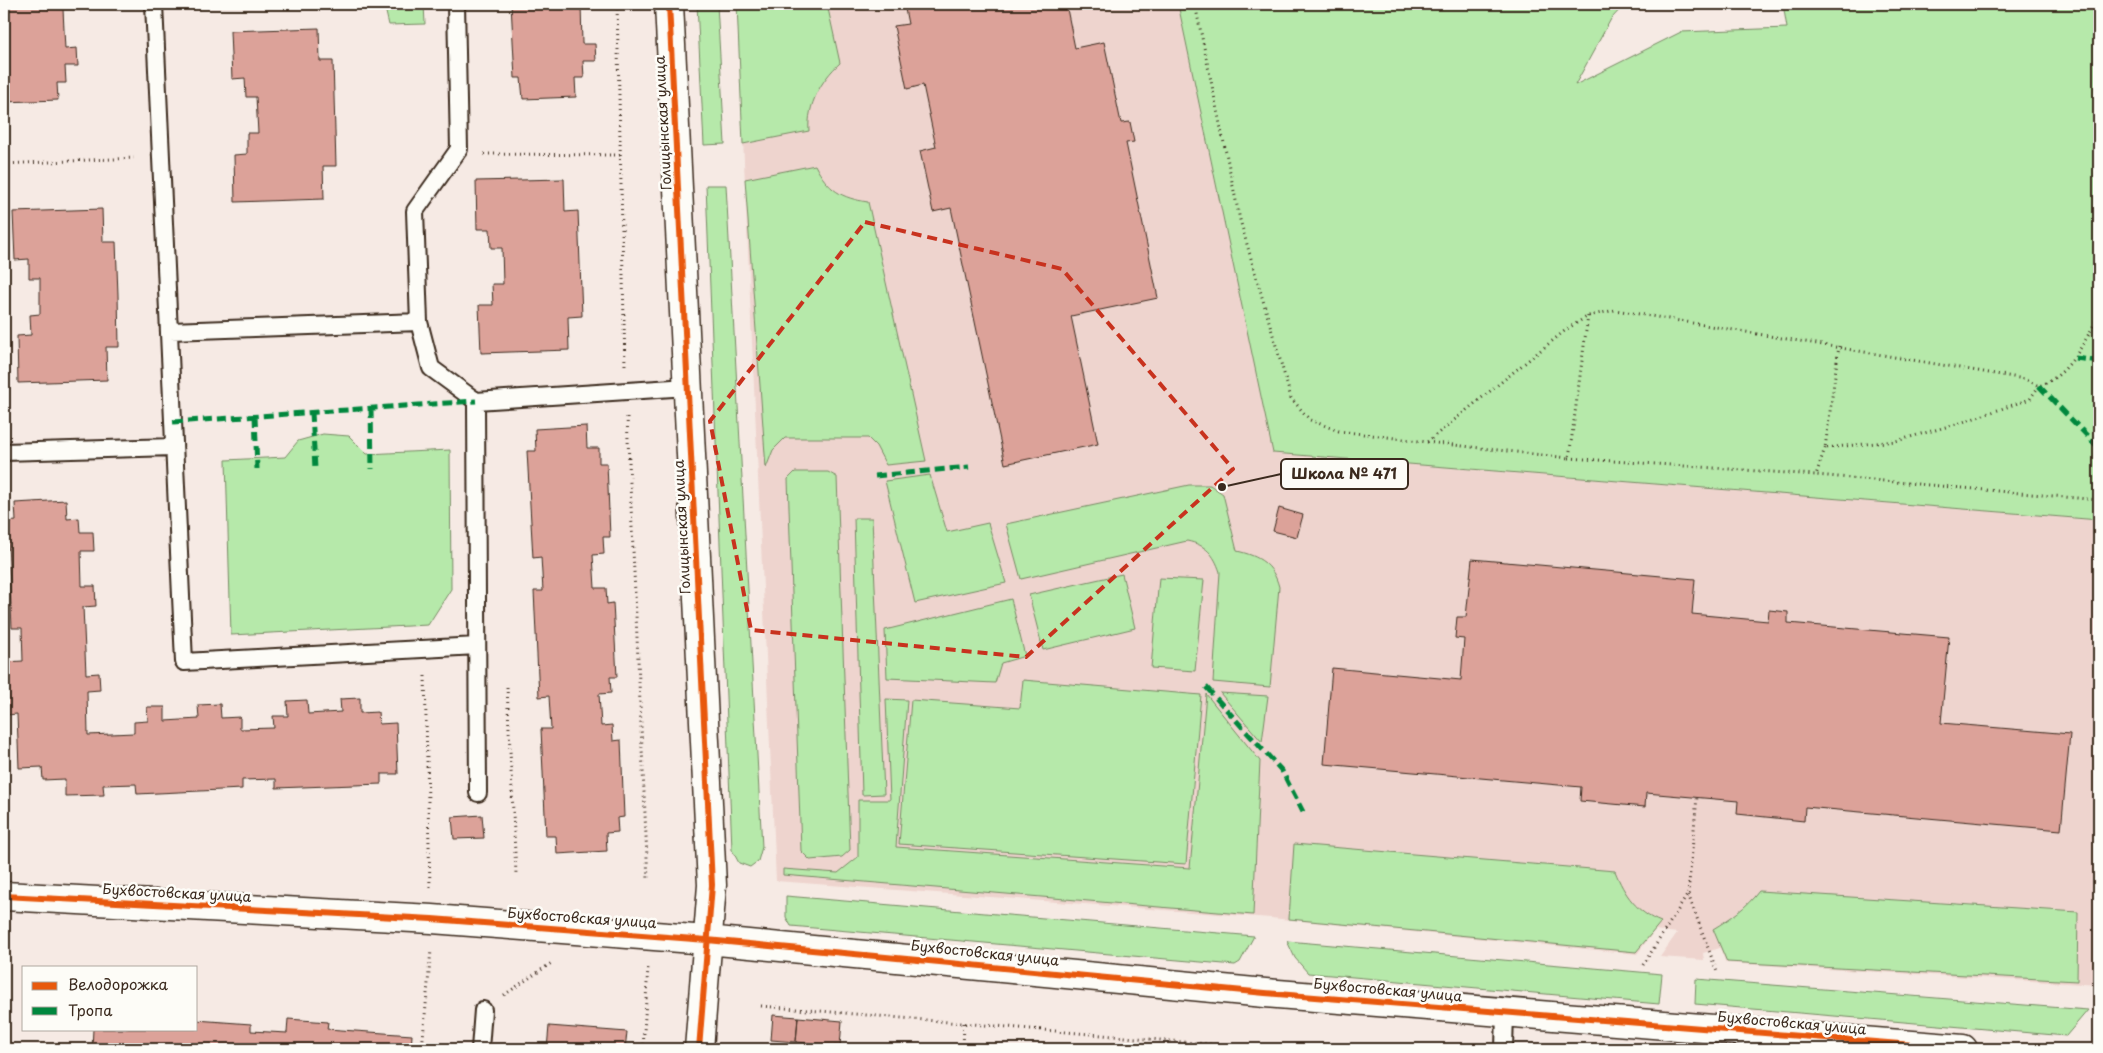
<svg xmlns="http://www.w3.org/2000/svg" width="2103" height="1053" font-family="'Playpen Sans',sans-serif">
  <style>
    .built { fill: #eed4ce }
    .green { fill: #b6e9aa; stroke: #788a64 }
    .building { fill: #dca299; stroke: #3b2a1e }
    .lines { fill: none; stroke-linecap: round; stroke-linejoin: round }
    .lane-casing { stroke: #3b2a1e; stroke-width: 20 }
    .street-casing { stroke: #3b2a1e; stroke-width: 31 }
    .path { stroke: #3b2a1e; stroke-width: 3; stroke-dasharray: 1 4; stroke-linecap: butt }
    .lane { stroke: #fdfcf7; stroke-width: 16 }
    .street { stroke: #fdfcf7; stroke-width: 28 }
    .quiet { stroke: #00873e; stroke-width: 5; stroke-dasharray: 10 5; stroke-linecap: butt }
    .cycleway-casing { stroke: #fdfcf7; stroke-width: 9 }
    .cycleway { stroke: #e8590c; stroke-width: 6 }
    .marked { fill: none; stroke: #c8321e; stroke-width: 4; stroke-dasharray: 10 6; stroke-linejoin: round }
    .labels { text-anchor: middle; stroke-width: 5; stroke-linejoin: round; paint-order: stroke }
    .street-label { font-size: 14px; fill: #3b2a1e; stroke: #fdfcf7 }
    .leader { fill: none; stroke: #3b2a1e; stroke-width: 2 }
    .callout-dot { fill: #3b2a1e; stroke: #fdfcf7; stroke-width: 2 }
    .callout { fill: #fdfcf7; stroke: #3b2a1e; stroke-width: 2 }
    .callout-label { font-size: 15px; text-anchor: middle; font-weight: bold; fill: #3b2a1e }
  </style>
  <rect width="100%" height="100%" fill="#f6eae4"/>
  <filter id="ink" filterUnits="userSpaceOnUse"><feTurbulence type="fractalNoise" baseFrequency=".02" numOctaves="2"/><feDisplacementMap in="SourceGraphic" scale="10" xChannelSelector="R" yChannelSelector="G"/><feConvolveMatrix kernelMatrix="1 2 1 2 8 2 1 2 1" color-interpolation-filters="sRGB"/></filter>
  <g filter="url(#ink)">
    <path class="built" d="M737,4H1178L1274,453L2099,520V985L1726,963L1720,948L1703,953L1704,960L1660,957L1677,933L1655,930L1637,954L1271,918L776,881Z"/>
    <path class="green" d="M384,4H424L425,24L389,25Z
      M697,4H717L725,144L704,145Z
      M737,4H827L840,63C821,80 807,105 809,131L743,144Z
      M1178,4H1625L1611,19L1575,85L1681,32L1787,28L1783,4H2099V520L1273,453Z
      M815,165C828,190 841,198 868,202L926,461L886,465L876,446L868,438H785L773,450L766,468L745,179Z
      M706,185H726L762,847L758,861L750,867L739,863L732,850Z
      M323,434L349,436L367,454L450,450L451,589L428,625L231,635L226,460L285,457L298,441Z
      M795,472H828L837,477L850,850L842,857L810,860L801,851L788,479Z
      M930,475L947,532L988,523L1006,583L915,603L885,481Z
      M1189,485H1210L1223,494L1237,551C1259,556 1273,564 1279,587L1270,687L1213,682L1220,572C1214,554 1206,545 1187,541L1021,579L1006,524Z
      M854,518H872L884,794L862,795Z
      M1122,574L1135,628L1043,650L1029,595Z
      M1159,578L1204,580L1195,671L1151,668Z
      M1011,599L1025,656L1001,663L995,683L887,678L885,630Z
      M1023,680L1201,695L1186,864L899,844L911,700L1020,708Z
      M1220,693L1268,696L1262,742Z
      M1206,694L1260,761L1253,915L783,875V869L838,873L858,857V800H890L886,699L907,700L896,847L1190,868Z
      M1294,844L1615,871C1624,894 1637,913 1661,922L1636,952L1289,919Z
      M1759,891L2078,912L2077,981L1727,962L1713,929C1731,918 1746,908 1759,891Z
      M786,896L1254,936L1240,962L1235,965L791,926L786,917Z
      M1287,941L1662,974L1659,1004L1308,973L1295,958Z
      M1696,979L2088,1010L2066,1036L1695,1004Z"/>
    <path class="building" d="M4,4H76V8L63,9L64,30L65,49L77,48L78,66H65L66,83H57L58,100L4,102Z
      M511,4H594H581L582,44H595L596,61H583L584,78H575L576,97L523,99L521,78H515Z
      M904,4H1066L1075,48L1104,42L1121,123L1130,122L1134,142L1126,143L1158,298L1071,316L1098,444L1005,464L951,208L933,212L920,151L936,147L923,85L907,89L894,26L908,24Z
      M319,28L320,61H333L336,166H323L324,199L235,202L234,155L247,154V133H258L256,97H246L245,78L232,79L230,31Z
      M564,179L565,212L578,211L582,316L568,317L569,350L481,353L479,305H493L492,284H503L502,248H491L490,229H477L476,181Z
      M102,209L103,242H116L118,295L119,347H106L107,380L18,383L17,336L31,335L30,315L40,314V278H29V259L15,260L13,212Z
      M586,426L587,448H599V463H607L610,537H603L604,554L593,555L595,588H606L607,604L613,603L617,677H610L611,693L599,694L601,726L612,725L613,741L621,740L624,817L617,818L618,832L606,833L607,851L557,854L556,836H546L541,729H551L549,696L539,697L534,591H543L541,557L533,558L527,451H536L535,429Z
      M66,500L67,519L79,518L80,532H93L94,551H81L82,586H95L96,606L83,607L86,674L99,673L100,690L87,691L88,735L134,733V722L148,721L147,707H165V721L199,719L198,705L220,704L221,718L240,717V729L274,728L273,716H288L287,701L307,700L308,714L341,712L340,699L360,698V713L378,712L379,724L396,723L398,774H381V784L276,788V779L242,780V789L137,794L136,784L103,785L104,795L65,796V779L43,780L42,767L19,768L17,714L7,715L5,662L23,661L22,628H12L7,522L16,521L15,503Z
      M1279,508L1303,515L1297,537L1273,531Z
      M1472,559L1695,579L1692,614L1768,621L1769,610L1788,612V623L1949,637L1941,723L2070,734L2061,830L1805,807L1804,821L1737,814L1738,801L1646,793L1645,807L1580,801L1581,787L1324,764L1332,668L1461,680L1464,639L1455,638L1457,617H1466Z
      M482,815L484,838L454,839L452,817Z
      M773,1015L798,1017L796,1042L771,1040Z
      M798,1017L842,1021L840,1046L796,1042Z
      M288,1019L328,1022L327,1029L412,1035L411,1049H92L93,1029H196V1020L251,1024V1031L287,1033Z
      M549,1026L627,1032L625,1049H547Z"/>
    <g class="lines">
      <defs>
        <path id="lane" d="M154,4L184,662L477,646
          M456,4L459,149L415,211L419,322L431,368L476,401L688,387
          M170,331L419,322
          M476,401L478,793
          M4,452L173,447
          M480,1049L483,1010
          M1504,1049L1505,1012"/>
        <path id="street" d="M669,4L712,885L699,1049
          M4,896L432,919L707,940L1265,993L1963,1049"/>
      </defs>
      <use href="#lane" class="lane-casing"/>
      <use href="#street" class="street-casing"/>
      <path class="path" d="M617,4L625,366
        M1195,4L1240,220L1291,398L1310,420L1339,431L1427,442L1567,329L1588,316L1615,310L2025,379L2039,386C2070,375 2083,343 2099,316
        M484,154L621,155
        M4,164L134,158
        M1839,346L1825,448L1896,441L1960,423L2030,399L2039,386
        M627,417L648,880
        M1427,442L1569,458L1588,316
        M1825,448L1816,475L2099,500
        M1569,458L1816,475
        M425,676L430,887
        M507,687L516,874
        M1688,894L1697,797
        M1643,965L1688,894L1717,972
        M504,995L553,962
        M761,1006L1266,1049
        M422,1049L431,950
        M643,1049L648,967
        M963,1049L964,1023"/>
      <use href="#lane" class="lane"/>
      <use href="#street" class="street"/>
      <path class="quiet" d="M2075,358L2099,361
        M2039,386L2099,448
        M371,408L372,469
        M312,412L315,469
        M255,416L257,469
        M173,422L476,401
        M875,476L969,467
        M1206,687L1282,771L1303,812"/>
      <defs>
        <path id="cycleway" d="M669,4L712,885L699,1049
          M4,896L432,919L707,940L1265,993L1963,1049"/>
      </defs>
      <use href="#cycleway" class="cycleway-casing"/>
      <use href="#cycleway" class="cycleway"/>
    </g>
  </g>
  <path class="marked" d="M865,222L1062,269L1233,469L1026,657L751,630L710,421Z"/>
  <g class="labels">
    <g class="street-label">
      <text transform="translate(663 123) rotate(-93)" y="5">Голицынская улица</text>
      <text transform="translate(682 527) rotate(-93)" y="5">Голицынская улица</text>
      <text transform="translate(177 893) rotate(3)" y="5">Бухвостовская улица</text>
      <text transform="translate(582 918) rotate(4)" y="5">Бухвостовская улица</text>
      <text transform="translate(985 953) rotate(6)" y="5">Бухвостовская улица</text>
      <text transform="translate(1388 990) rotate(5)" y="5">Бухвостовская улица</text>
      <text transform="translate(1792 1023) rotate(5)" y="5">Бухвостовская улица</text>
    </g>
  </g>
  <path class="leader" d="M1222 487L1281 474"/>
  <circle class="callout-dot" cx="1222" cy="487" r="5"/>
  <rect class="callout" x="1281" y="459" width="127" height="30" rx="5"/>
  <g class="callout-label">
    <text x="1344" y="479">Школа № 471</text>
  </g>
  <rect width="2103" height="1053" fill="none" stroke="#fdfcf7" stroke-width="20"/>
  <rect x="10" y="10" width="2083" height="1033" fill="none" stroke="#3b2a1e" stroke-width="2" filter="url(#ink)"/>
  <rect x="22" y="966" width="175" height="65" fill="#fdfcf7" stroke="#afa8a0"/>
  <rect x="32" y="982" width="25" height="8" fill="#e8590c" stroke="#afa8a0"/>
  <text x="68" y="990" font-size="15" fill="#3b2a1e">Велодорожка</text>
  <rect x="32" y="1007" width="25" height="8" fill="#00873e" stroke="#afa8a0"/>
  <text x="68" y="1016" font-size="15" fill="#3b2a1e">Тропа</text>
</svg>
